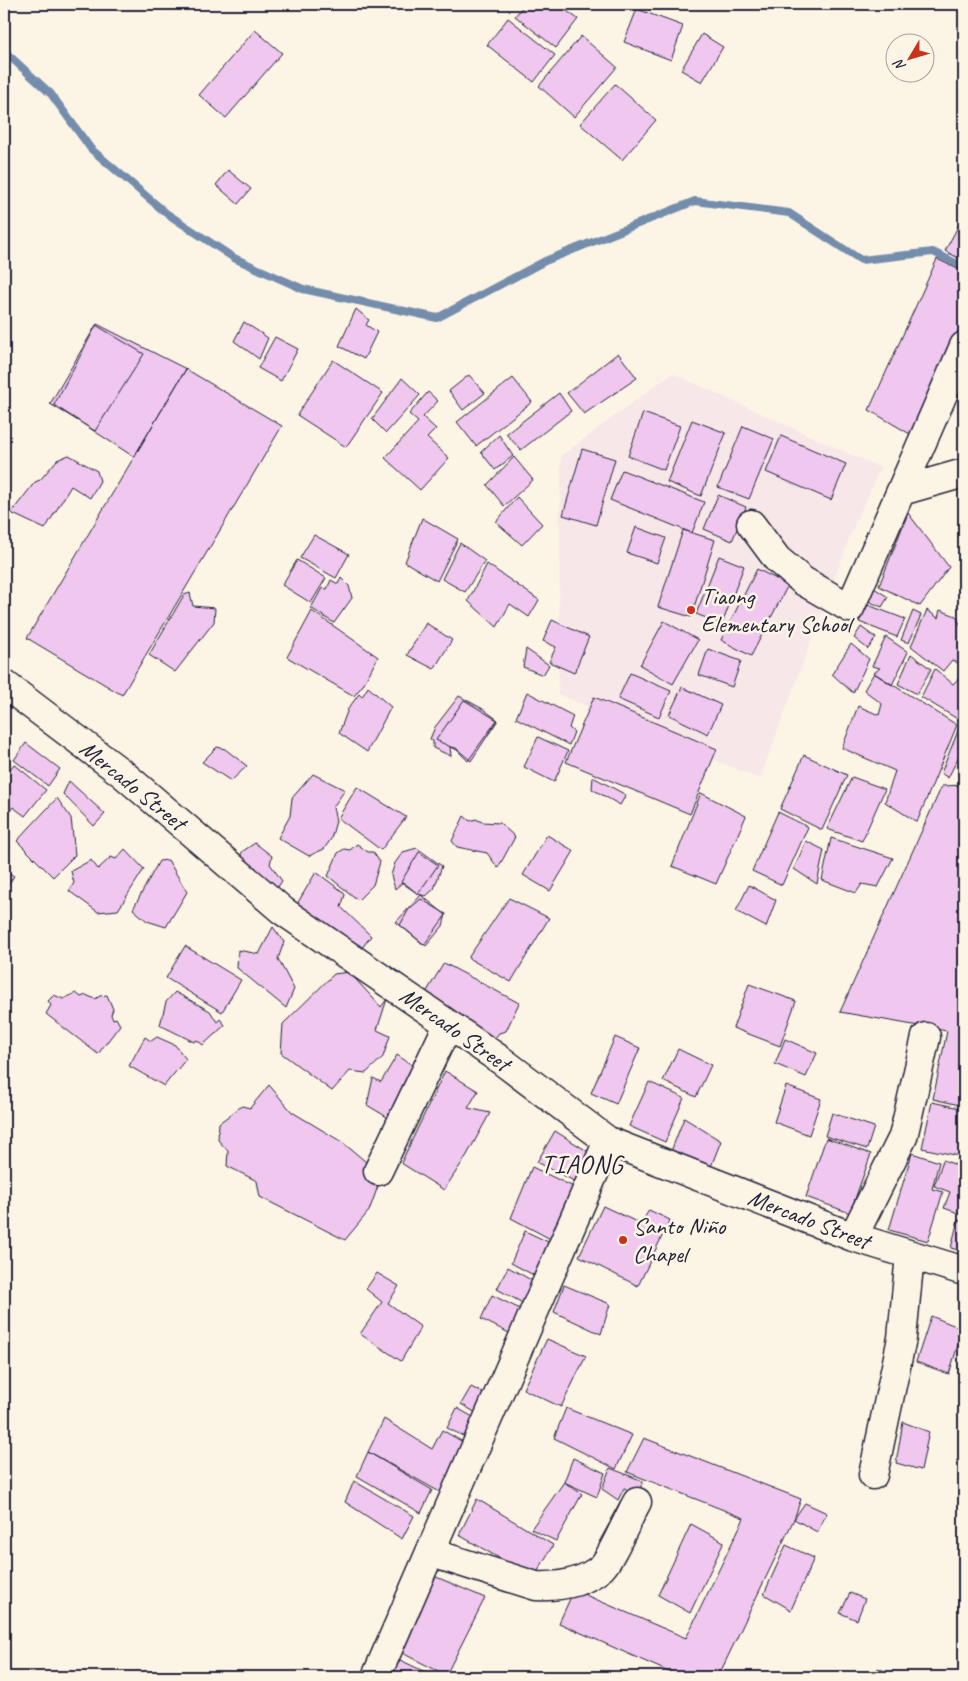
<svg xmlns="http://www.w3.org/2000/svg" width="968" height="1681" font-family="Caveat,sans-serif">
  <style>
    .built { fill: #f8e7e8 }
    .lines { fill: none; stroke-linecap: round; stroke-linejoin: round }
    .stream { stroke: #758dac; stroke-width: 8 }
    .building { fill: #efc7ef; stroke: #22223b }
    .minor-casing { stroke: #22223b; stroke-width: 31 }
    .minor { stroke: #fcf5e5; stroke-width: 28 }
    .poi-dot { fill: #c8321e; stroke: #fcf5e5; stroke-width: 2 }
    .labels { text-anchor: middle; stroke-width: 5; stroke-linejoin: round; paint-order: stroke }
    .poi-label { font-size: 24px; fill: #22223b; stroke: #fcf5e5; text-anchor: start }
    .street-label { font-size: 24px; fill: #22223b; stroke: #fcf5e5 }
    .quarter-label { font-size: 26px; letter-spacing: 1px; fill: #22223b; stroke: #fcf5e5 }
  </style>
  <rect width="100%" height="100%" fill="#fcf5e5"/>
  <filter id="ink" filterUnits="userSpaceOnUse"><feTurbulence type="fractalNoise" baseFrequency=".02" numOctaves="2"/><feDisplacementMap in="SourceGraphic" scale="10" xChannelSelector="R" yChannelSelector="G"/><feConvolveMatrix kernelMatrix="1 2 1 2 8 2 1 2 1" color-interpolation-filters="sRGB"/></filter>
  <g filter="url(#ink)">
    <path class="built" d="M672,373L881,468L854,526L760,779L558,694L561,456Z"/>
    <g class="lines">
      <path class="stream" d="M4,51L51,94L91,149L166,213L234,258L303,289L437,318L545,261L695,201L789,213L861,260L933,252L964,267"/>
    </g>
    <path class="building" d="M150,4H161L154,9Z
      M525,4H557L578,19L556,48L515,16Z
      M637,9L683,26L671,60L624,42Z
      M508,18L555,55L534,82L487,45Z
      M255,30L282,53L226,118L199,95Z
      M702,34L723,47L702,82L681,70Z
      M581,36L617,67L574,117L539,86Z
      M615,84L656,120L622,160L580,124Z
      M228,170L251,189L238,204L216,185Z
      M963,217L964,218V261L945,251Z
      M937,259L964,272V318L910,434L869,410Z
      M356,309L369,320L366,325L377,332L364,359L339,346Z
      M244,322L268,338L259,359L234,341Z
      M97,324L186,369L134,457L54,405Z
      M96,325L144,354L95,431L50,404Z
      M275,337L298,349L281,381L258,368Z
      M618,353L637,378L584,414L567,393Z
      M333,360L383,393L346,447L297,415Z
      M186,369L282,426L122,695L27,638Z
      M469,375L485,393L463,410L449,391Z
      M402,378L420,395L386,433L372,419Z
      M513,378L532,402L476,446L457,422Z
      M428,392L438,401L423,417L436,429L427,438L449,458L420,490L385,458L418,422L409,414Z
      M559,393L571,411L521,450L506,434Z
      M643,413L680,426L664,470L628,456Z
      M692,420L726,433L701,496L667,482Z
      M743,426L774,439L749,499L718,487Z
      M499,435L513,456L495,470L481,452Z
      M781,436L846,464L831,500L766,472Z
      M4,446L8,451L4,457Z
      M582,449L615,459L596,525L563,515Z
      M69,455L97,471L100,481L90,498L71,486L45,529L11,513L35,482L40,480L57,460Z
      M514,457L533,480L504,506L487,485Z
      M622,470L704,502L692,533L610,500Z
      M718,495L746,507L732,541L704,529Z
      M517,497L542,524L522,545L496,522Z
      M908,513L949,567L920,606L879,586Z
      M422,518L458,539L437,581L405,562Z
      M636,527L666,538L657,563L627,553Z
      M964,529V541L959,534Z
      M683,530L715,540L691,617L658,607Z
      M314,535L349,554L336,578L300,558Z
      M460,543L485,561L465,592L442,579Z
      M719,556L744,566L722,624L696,614Z
      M297,560L326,578L311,603L282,585Z
      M487,564L539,600L529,617L510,604L497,627L468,601Z
      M757,569L788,585L751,656L721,640Z
      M341,578L349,586L352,598L334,623L311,608L322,588L327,589L331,580L338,584Z
      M874,588L888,597L882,607L868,601Z
      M190,593L193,606L215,608L214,622L175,672L149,655L184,595Z
      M868,605L905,619L897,637L859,622Z
      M927,610L938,618L940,610L956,616L964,632V666L952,660L943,671L911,646Z
      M312,611L378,657L363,685L354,696L287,657Z
      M913,611L921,615L909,643L901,640Z
      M552,620L589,637L574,673L549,662L556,647L543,641Z
      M664,621L698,640L673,684L640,665Z
      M426,623L452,640L434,669L407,655Z
      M861,627L876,638L868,649L854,638Z
      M886,637L908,652L892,685L874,673L880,668L872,666Z
      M851,644L869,659L853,693L832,674Z
      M526,649L549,665L543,675L523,667Z
      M708,649L741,661L732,687L699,675Z
      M911,654L931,669L917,694L898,684Z
      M935,669L953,684L963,674L964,675V723L921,697Z
      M630,673L671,691L659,717L618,699Z
      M874,673L957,725L917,822L885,802L895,771L842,748L858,706L879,715L882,704L864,690Z
      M368,687L391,707L367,752L339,733L348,709L359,694L362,697Z
      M682,687L721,705L708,734L669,715Z
      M527,692L573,716L569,728L574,732L569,745L516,718Z
      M459,696L483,709L498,720L471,761L456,748L450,747L451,756L433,748V741L430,739L435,727Z
      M594,697L717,749L690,814L566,762Z
      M464,700L497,720L468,761L457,750L436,740Z
      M960,726L964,731V746L948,778L941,773Z
      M538,737L568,751L554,782L524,767Z
      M26,743L60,769L48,786L14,760Z
      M217,747L225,749L247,766L231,781L202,762Z
      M804,755L847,775L822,830L780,809Z
      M14,764L46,790L25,816L13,807L7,815L4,812V777Z
      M313,774L345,790L333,807L336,821L331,839L324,849L309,856L278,838L290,816L292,798Z
      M593,777L626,795L620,805L592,789Z
      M852,777L885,789L862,841L827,829Z
      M69,781L105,814L94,826L63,794Z
      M964,785V1106L933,1099L947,1031L840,1012L942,786Z
      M357,787L406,817L381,850L338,818Z
      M701,793L746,816L716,884L672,866Z
      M57,798L71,818L75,855L53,877L17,841Z
      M778,812L808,827L782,885L752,871Z
      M464,816L470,821L476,819L482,822L500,823L515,837L498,868L487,853L457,847L452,841Z
      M547,835L574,851L550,891L523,875Z
      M831,838L893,858L878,887L862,884L856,893L822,880Z
      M806,841L824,850L817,884L794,869Z
      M255,843L272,856L270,864L282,881L273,894L233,867L243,851Z
      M357,844L368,852H373L380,862L373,885L358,900L328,876L338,853L344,849L350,850Z
      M417,848L442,866L434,889L426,896L418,894L403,882L395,889L391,875L395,863L403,852Z
      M125,849L144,869L118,910L98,912L69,891L74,883L71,871L91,860L98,869L111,857L116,859Z
      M419,852L438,865L418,894L401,882Z
      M168,860L187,892L166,927L147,921L133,909L159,861Z
      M4,870L14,876L4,891Z
      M316,872L342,891L345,895L341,907L371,936L356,956L297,904Z
      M749,885L776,900L766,927L736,911Z
      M421,895L446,915L424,945L396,922Z
      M509,898L549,918L511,982L468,958Z
      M421,899L446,914L443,926L426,946L400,925L409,909Z
      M273,927L284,942L278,959L294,989L286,1008L237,968L238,950L259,954Z
      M185,946L241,980L222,1012L166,978Z
      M444,963L519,1003L506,1031L499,1033L491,1043L424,996Z
      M349,972L381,1007L387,999L377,1030L390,1036L383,1057L366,1073L350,1071L332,1091L281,1053L283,1024L334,974Z
      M749,984L796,1001L780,1046L733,1028Z
      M175,992L210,1011L217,1022L220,1019L225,1025L203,1045L197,1040L194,1042L160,1025L166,1002Z
      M76,993L81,997L86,995L95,999L100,996L107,995L113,1009L111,1015L113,1019L116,1018L120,1025L98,1054L46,1014L51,1005L48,1001L54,995L63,999Z
      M145,1037L151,1041L157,1037L175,1045L186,1059L164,1086L129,1066Z
      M615,1037L640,1048L616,1104L591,1093Z
      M785,1039L817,1053L806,1077L775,1064Z
      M678,1049L711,1065L696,1097L663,1081Z
      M397,1055L412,1065L420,1060L397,1123L367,1105L373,1078L381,1082Z
      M445,1071L478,1091L468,1108L490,1113L467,1155L444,1190L401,1163Z
      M649,1082L684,1098L665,1142L629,1126Z
      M269,1085L292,1112L342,1142L382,1175L369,1211L345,1240L260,1197L257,1181L227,1166L228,1151L218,1140L219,1123L242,1106L250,1108Z
      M786,1086L821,1099L809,1135L774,1122Z
      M932,1102L964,1109V1157L922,1148Z
      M832,1113L874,1127L867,1149L825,1136Z
      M684,1118L721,1141L710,1169L670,1154Z
      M555,1131L600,1159L586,1187L537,1162Z
      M826,1138L871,1154L850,1213L806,1197Z
      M912,1153L939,1162L932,1189L943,1192L928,1241L889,1230Z
      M943,1160L964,1168V1215L944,1208L950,1192L934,1186Z
      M532,1167L584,1192L558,1243L511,1218Z
      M603,1206L641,1224L649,1210L670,1220L638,1286L579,1256Z
      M958,1220L964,1222V1252L951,1248Z
      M525,1231L559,1247L541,1279L511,1263Z
      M508,1267L540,1285L530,1307L497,1289Z
      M377,1273L399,1286L388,1303L421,1327L401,1361L360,1334L382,1302L366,1289Z
      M564,1285L610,1304L601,1334L554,1312Z
      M492,1295L526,1312L515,1336L481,1319Z
      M931,1316L963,1329L949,1374L916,1362Z
      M547,1339L586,1356L561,1407L523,1389Z
      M471,1387L493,1398L483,1417L461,1404Z
      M457,1408L482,1422L473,1441L447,1428Z
      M566,1408L632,1435L616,1469L554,1438Z
      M384,1419L432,1449L442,1430L470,1446L447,1496L368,1452Z
      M903,1422L929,1432L921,1470L896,1463Z
      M644,1438L801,1499L794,1519L718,1677H680L559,1623L574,1590L686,1638L744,1518L627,1472Z
      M368,1452L432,1490L421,1513L357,1476Z
      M573,1458L605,1473L597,1497L564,1482Z
      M610,1468L643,1481L638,1494L624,1488L618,1500L602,1489Z
      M354,1481L414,1516L402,1539L345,1502Z
      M564,1482L582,1494L556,1541L531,1529Z
      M477,1499L553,1545L534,1578L459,1535Z
      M621,1500L630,1504L619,1525L610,1520Z
      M805,1503L827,1513L817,1532L794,1519Z
      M609,1524L617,1528L608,1547L599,1542Z
      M691,1524L724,1542L690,1613L658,1595Z
      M786,1545L814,1558L791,1610L764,1594Z
      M434,1576L485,1598L446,1675L402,1653Z
      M850,1593L865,1599L857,1620L840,1613Z
      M398,1659L436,1677H390Z
      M878,1668L897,1677H875Z"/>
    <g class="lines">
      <defs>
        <path id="minor" d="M901,491L964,473
          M751,524L777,559L803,581L850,608L964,346
          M4,684L123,774L283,911L502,1061L608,1141L853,1237L964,1271
          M378,1171L448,1025
          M853,1237L903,1137L926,1037
          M873,1475L902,1338L910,1255
          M432,1553L536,1586C559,1587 584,1583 602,1567C610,1560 630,1514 637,1502
          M376,1677L608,1141"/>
      </defs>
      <use href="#minor" class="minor-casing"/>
      <use href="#minor" class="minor"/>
    </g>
  </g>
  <g class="poi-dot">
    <circle cx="691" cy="610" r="5"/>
    <circle cx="623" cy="1240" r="5"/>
  </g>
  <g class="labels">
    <g class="poi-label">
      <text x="701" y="604">Tiaong<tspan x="701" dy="28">Elementary School</tspan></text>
      <text x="633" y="1234">Santo Niño<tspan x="633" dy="28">Chapel</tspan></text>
    </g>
    <g class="street-label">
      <text transform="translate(133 785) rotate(39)" y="8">Mercado Street</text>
      <text transform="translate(455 1029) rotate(35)" y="8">Mercado Street</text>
      <text transform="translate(809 1219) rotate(21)" y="8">Mercado Street</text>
    </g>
    <g class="quarter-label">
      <text x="582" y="1173">TIAONG</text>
    </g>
  </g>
  <rect width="968" height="1681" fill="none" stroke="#fcf5e5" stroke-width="20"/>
  <rect x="10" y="10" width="948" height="1661" fill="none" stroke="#22223b" stroke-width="2" filter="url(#ink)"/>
  <g transform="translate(910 58) rotate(232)"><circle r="24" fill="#fcf5e5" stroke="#a5a1a1"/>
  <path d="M0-4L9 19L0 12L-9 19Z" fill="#c8321e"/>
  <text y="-8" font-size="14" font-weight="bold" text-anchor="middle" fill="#22223b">N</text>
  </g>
</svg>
